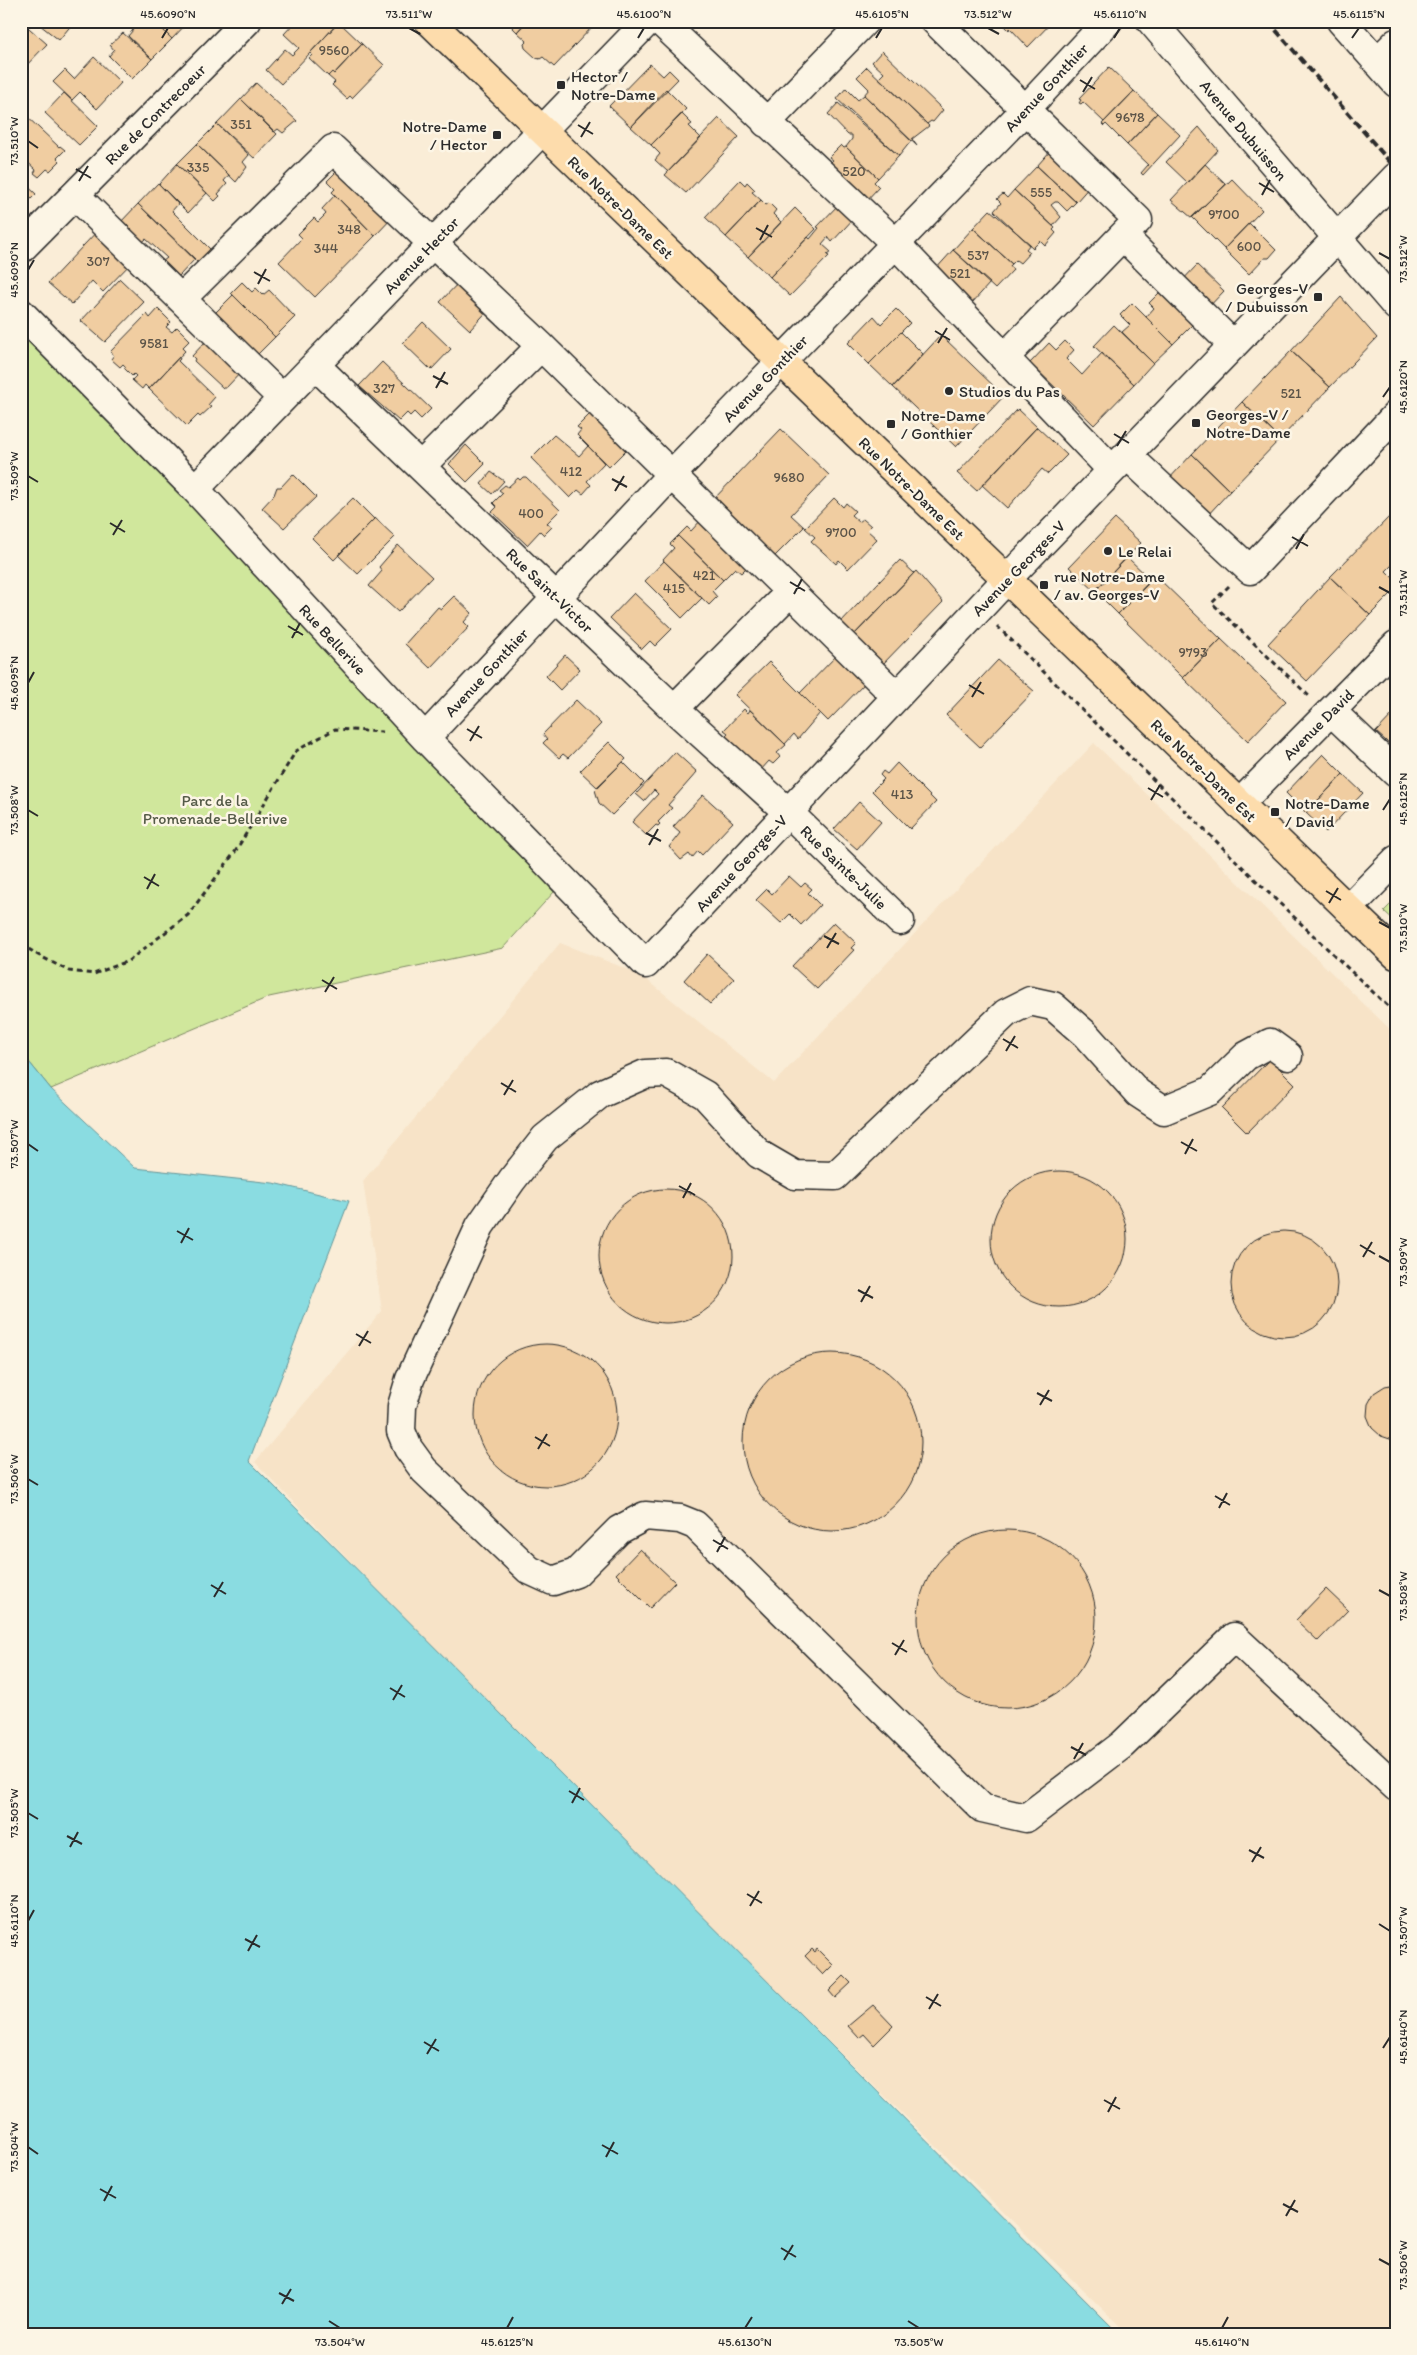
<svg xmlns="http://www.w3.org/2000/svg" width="1417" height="2355" font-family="Itim,sans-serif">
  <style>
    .built { fill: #f7e3c7 }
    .green { fill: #d0e79c; stroke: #7e8964 }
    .water { fill: #8adce1; stroke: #649598 }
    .building { fill: #f0cda1; stroke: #2b2b2b }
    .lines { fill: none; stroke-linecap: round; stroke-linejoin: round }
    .minor-casing { stroke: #2b2b2b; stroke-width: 31 }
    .major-casing { stroke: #2b2b2b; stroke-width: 31 }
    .path { stroke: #2b2b2b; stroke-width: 3; stroke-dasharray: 5 4; stroke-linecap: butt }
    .minor { stroke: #fcf5e5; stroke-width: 28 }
    .major { stroke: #fddcac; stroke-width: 28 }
    .rail { stroke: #2b2b2b; stroke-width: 4; stroke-dasharray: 8 4; stroke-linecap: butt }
    .ticks { fill: none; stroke: #2b2b2b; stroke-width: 2 }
    .poi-dot { fill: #2b2b2b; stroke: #fcf5e5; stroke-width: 2 }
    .labels { text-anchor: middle; stroke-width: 5; stroke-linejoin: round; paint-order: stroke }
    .number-label { font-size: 14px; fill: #5c5448 }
    .poi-label { font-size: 16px; fill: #2b2b2b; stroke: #fcf5e5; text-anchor: start }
    .street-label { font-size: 16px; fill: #2b2b2b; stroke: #fcf5e5 }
    .park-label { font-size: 16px; fill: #545a47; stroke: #fcf5e5 }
    .neatline { fill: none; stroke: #2b2b2b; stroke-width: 2 }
    .ticks-label { font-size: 12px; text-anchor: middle; fill: #2b2b2b }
  </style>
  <rect width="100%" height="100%" fill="#faedd7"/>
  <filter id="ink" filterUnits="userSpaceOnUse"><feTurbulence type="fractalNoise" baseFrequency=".02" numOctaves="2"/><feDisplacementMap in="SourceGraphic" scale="10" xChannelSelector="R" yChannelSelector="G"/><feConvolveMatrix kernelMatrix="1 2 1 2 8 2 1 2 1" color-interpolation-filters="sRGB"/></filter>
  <g filter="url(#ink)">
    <path class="built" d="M1094,743L1396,1035V2334H1128L548,1767L255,1462L382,1311L363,1181L560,943L640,974L774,1083Z"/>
    <path class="green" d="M21,323L413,736L554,892L503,948L269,997L51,1089L21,1052Z
      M1396,899V922L1384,911Z"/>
    <path class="water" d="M21,1052L51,1089L135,1168L273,1183L349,1201L249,1461L1119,2334H21Z"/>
    <path class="building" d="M21,21L47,44L21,71Z
      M35,21H71L73,23L59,40Z
      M133,21H154L172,39L152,59L128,36L133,30L129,25Z
      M154,21H189L172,39Z
      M296,21H340L281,84L266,70L285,49L292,55L299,48L284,34Z
      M506,21H527L517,32Z
      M527,21H593L595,24L554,67L543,57L540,59L536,58L525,48L524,44L527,41L517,32Z
      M1009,21H1053L1028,47L1010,28L1009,30L1005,26Z
      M339,22L362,44L334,74L332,72L328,76L309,58L312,55L310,53Z
      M123,33L152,59L132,79L109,56L114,50L110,45Z
      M362,44L384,65L352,98L350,96L347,99L332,85L335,82L328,76L332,72L334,74Z
      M882,51L943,110L933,122L931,121L927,124L879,78L884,73L872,62Z
      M94,57L121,83L97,109L80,92L72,100L53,82L65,70L74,79Z
      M650,64L663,76L669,70L678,79L631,127L609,106Z
      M867,67L929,126L912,139L917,146L864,95L869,89L857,77Z
      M1109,67L1134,91L1104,122L1083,102L1081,104L1079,103L1081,100L1079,99Z
      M256,83L297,121L283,133L278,129L274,132L241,99Z
      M846,88L858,100L864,95L911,141L899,156L837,99Z
      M666,89L686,109L651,145L631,127Z
      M1134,91L1157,113L1127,145L1106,124L1104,126L1102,124Z
      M64,93L98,126L79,145L45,113Z
      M241,99L277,134L254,158L217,124Z
      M838,103L899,156L878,178L846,147L852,139V135H848L828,114Z
      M21,111L59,147L60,146L65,150L57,158L60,161L50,171L47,169L39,177L34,173L36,170L21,156Z
      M1157,113L1180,135L1143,175L1141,173L1148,165L1127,145Z
      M682,114L692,124L689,126L701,138L668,172L655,160L660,154L651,145Z
      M719,118L739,137L686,193L665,175Z
      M217,124L249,155L243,162L247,167L236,182L197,144Z
      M1199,127L1218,150L1188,183L1166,162Z
      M197,144L229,175L224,181L227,184L218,194L220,196L215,201L177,164Z
      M841,145L844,148L846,147L878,178L874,182L879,187L864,203L826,167L833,160L829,157Z
      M1052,149L1091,185L1076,202L1037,166Z
      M177,164L207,193L188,213L159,184Z
      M1205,164L1226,184L1192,218L1171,200Z
      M342,166L394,216L375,236L332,192L335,189L327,181Z
      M1037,166L1076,202L1067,211L1058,202H1055L1051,205L1061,217L1053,226L1014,190Z
      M1232,179L1262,210L1224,249L1192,217Z
      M21,180L36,194L21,209Z
      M740,180L745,185L747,182L755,190L752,192L761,200L726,237L705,217Z
      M158,183L178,204L172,211L211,250L198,263L138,204Z
      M1014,190L1055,228L1053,230L1056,233L1045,246L1040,241L1033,248L994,211L1001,203L997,199L1003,194L1007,198Z
      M335,195L375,236L315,297L279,262L302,238L298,234L314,218L318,222L326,214L322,209Z
      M761,200L766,205L769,203L776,210L773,214L781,222L748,257L726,237Z
      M840,203L855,217L832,242L828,237L822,244L831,252L827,255L829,256L790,296L770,277L808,237L810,239L819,228L817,227Z
      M138,204L195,259L179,276L163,261L167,258L146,239L139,245L118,225Z
      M795,208L816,229L770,277L748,257Z
      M990,210L1030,244L1026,249L1030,252L1020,263L1016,260L1012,264L973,228Z
      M1249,223L1276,250L1269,258H1264L1249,274L1224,249Z
      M102,226L136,258L103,292L92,281L72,304L48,283Z
      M973,228L1012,264L1010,266L1013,270L995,289L953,250Z
      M953,250L990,283L972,303L934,271Z
      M1197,265L1224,291L1204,312L1177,286Z
      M120,279L144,302L105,342L81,321Z
      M462,279L491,307L470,330L440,302Z
      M242,282L252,292L256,288L263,295L269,290L295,317L275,337L231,293Z
      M1161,291L1193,324L1173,344L1146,317L1154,308L1149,303Z
      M233,295L275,337L255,357L213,315Z
      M1341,297L1377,338L1330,387L1291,351Z
      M1132,303L1173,344L1153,363L1122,332L1130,325L1120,315Z
      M158,309L171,322L166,327L172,332L177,327L190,340L182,348L185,351L149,389L145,385L142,389L132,380L136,376L134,374L132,376L124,368L126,367L123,364L120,367L111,359L114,355L110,352L147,314L150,318Z
      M896,309L910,323L869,364L848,343L874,316L881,324Z
      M423,322L451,349L431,370L403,343Z
      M1114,325L1153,363L1134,384L1094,346Z
      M901,332L923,354L893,387L869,364Z
      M941,335L1004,396L956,447L893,387Z
      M206,341L244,369L226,388H223L194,361L195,359L192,356Z
      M1065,341L1074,350L1066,359L1082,375L1102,353L1134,384L1094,425L1030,363L1049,343L1056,350Z
      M1291,351L1330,387L1280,439L1242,402Z
      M179,357L180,359L178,361L215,397L208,405L211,407L200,417L198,415L187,426L149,389Z
      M382,362L431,409L421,419L414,412L410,416L407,413L399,421L359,386Z
      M1242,402L1280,439L1230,491L1192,454Z
      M1018,409L1037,427L977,491L957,473Z
      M591,413L629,447L609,467L577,435L581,430L577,427Z
      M1037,427L1067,455L1048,474L1042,469L1007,508L982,485Z
      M781,429L829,475L791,515L804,527L771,560L711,502Z
      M554,435L579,456L588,446L604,463L587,481L591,485L583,494L578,490L570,498L531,458Z
      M466,445L485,464L467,482L449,464Z
      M1192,454L1230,491L1206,517L1168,480Z
      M491,472L504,481L492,494L481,484Z
      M293,474L316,497L284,528L262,508L274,495L277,487H281Z
      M523,477H526L560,510L547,523L552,527L544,535L540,531L527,545L492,512L497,507L493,503L503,493L499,490L505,485L508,487L518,478L520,480Z
      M353,498L374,519L334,560L312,538Z
      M834,498L843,507L846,503L855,511L851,515L859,522L863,519L871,526L867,530L877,539L848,569L839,560L836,564L811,541L815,537L805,528Z
      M1396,510V561L1386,571L1396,581V589L1370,615L1330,577Z
      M375,518L395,537L358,574L338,555Z
      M702,519L749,565L741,573L735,568L723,580L678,536L687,527L691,531Z
      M1115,519L1141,543L1095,591L1069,567Z
      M678,536L723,580L712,591L717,597L709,605L663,560L674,548L670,544Z
      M398,545L432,577L398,612L369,586L382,571L379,567Z
      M1127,557L1151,580L1118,614L1095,591Z
      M900,560L914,573L851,638L838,625Z
      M664,561L702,598L682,618L645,581Z
      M916,571L943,602L880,667L851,638Z
      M1156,576L1221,639L1183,678L1118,614Z
      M1330,577L1370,615L1307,681L1268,644Z
      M634,593L672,629L655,646L650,641L642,649L610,618Z
      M454,596L472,613L464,622L469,627L430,668L405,644L438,607L441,609Z
      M1221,639L1286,701L1248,741L1183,678Z
      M840,652L868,680L828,721L800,693Z
      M565,655L580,669L560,690L546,676Z
      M998,660L1034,691L980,747L946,715Z
      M769,662L820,713L798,739L794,734L785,744L735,695Z
      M576,700L601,724L568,758L563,754L559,758L543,743L547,739L543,734Z
      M744,709L748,713L750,710L786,745L777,753L780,757L773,764L769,761L760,771L725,736L728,733L724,730Z
      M1394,713L1396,715V750L1376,732Z
      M609,742L626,759L597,787L580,771Z
      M675,752L697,772L668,805L672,808L658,822L660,824L658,826L656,825L646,835L632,822L658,794L654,790L644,801L636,794Z
      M1323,754L1343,774L1306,813L1286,793Z
      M623,762L644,783L612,815L599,803L595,790Z
      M897,763L936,802L910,829L872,791L884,779L880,775L883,771L887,774Z
      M1343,774L1363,793L1326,832L1306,813Z
      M703,795L733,822L702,855L698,851L692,858L689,854L681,860L669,847L680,833L673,827Z
      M859,802L881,822L857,849L834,829Z
      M789,876L801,887L805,883L812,889L808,893L820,905L801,925L790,914L781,923L756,900L767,889L772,894Z
      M834,922L856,943L851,948L854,950L817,989L792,966Z
      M707,954L734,979L710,1004L684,980Z
      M1270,1059L1295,1084L1247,1133L1222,1108Z
      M991 1239a68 68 0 1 1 136 0a68 68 0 1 1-136 0Z
      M599 1256a67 67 0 1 1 134 0a67 67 0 1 1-134 0Z
      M1231 1284a53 53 0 1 1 106 0a53 53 0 1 1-106 0Z
      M475 1415a71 71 0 1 1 142 0a71 71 0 1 1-142 0Z
      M743 1442a89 89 0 1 1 178 0a89 89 0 1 1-178 0Z
      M1396,1384V1439L1393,1440L1381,1436L1372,1428L1367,1416L1368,1404L1374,1393L1385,1386Z
      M918 1619a89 89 0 1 1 178 0a89 89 0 1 1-178 0Z
      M640,1549L675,1582L650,1608L616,1574Z
      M1326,1589L1348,1610L1318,1641L1296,1620Z
      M812,1949L815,1952L817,1949L833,1965L823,1975L805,1956Z
      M844,1976L851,1983L835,1998L829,1991Z
      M873,2005L893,2026L874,2045L864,2034L859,2038L848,2026Z"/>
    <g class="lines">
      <defs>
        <path id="minor" d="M660,21L894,242L1112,470
          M935,21L1138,220L1004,358
          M1151,21L1396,306
          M1341,21L1396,83
          M1377,62L1396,43
          M766,123L865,21
          M75,195L282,398
          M1123,236L1233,345
          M21,249L247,21
          M181,299L333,149L541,346L421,466
          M21,313L195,489L425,738L646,964L1007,579L1396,177
          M541,346L896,696
          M315,365L556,597L674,709L788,812L900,921
          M1127,455L1250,570L1396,415
          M195,489L648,21
          M674,709L789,593
          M1331,711L1396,773
          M425,738L671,475L1025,110L1108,21
          M1239,804L1396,645
          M1348,909L1396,860
          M1288,1056L1270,1043L1246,1056L1210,1091L1164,1110L1138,1093L1085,1034L1053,1006L1030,1001L1006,1013L835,1176L795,1175L759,1154L705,1095L666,1073L645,1074L600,1094L545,1138L512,1180L480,1226L410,1379L402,1406L401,1431L408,1448L424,1470L529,1570L553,1581L576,1573L619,1530L645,1516L680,1519L695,1525L982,1808L1026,1818L1122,1745L1234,1637L1396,1787"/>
        <path id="major" d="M429,21L1396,955"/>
      </defs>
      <use href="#minor" class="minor-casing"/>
      <use href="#major" class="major-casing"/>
      <path class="path" d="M1229,586L1212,603L1309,696
        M997,626L1272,896L1396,1014
        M21,944L38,955L69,971L94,974L128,961L188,915L235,852L296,751L335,729L382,732"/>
      <use href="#minor" class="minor"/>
      <use href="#major" class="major"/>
      <path class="rail" d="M1268,21L1396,169"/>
    </g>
  </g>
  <path class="ticks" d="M409,28L420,34M988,28L999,34M162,38L168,28M638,38L644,28M876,38L882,28M1114,38L1120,28M1352,38L1359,28M1080,80L1095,89M1083,92L1092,77M578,125L593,134M581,137L590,122M28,141L38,148M76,169L91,178M79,181L88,166M1259,183L1274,192M1262,195L1270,180M756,228L772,237M760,240L768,225M1379,253L1390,259M28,270L34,260M254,272L270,281M258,284L266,269M935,331L950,340M938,343L947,328M433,376L448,384M436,388L445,372M1383,397L1390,387M1114,434L1129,443M1117,446L1126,431M28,476L38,482M612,479L627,487M615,491L624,476M110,523L125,532M113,535L122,520M1292,537L1308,546M1296,549L1304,534M790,582L805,591M1379,587L1390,593M794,594L802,579M288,626L303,635M292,638L300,623M28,683L34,672M969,685L984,694M972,697L981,682M467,729L482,738M470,741L479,726M1148,788L1163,797M1151,800L1160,785M28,810L38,816M1383,810L1390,799M646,833L661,841M649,845L658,829M144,877L159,886M147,889L155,874M1326,891L1341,900M1329,903L1338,888M1379,922L1390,928M824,936L839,944M827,948L836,933M322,980L337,989M325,992L334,977M1003,1039L1018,1048M1006,1051L1015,1036M501,1083L516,1092M504,1095L513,1080M1181,1142L1197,1151M28,1144L38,1151M1185,1154L1193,1139M679,1186L695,1195M683,1198L691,1183M177,1231L193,1240M181,1243L189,1228M1360,1245L1375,1254M1379,1256L1390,1262M1363,1257L1372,1242M858,1290L873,1298M861,1302L870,1286M356,1334L371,1343M359,1346L368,1331M1037,1393L1052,1401M1040,1405L1049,1390M535,1437L550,1446M538,1449L547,1434M28,1479L38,1485M1215,1496L1230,1505M1219,1508L1227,1493M713,1540L728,1549M717,1552L725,1537M211,1585L226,1594M1379,1590L1390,1596M214,1597L223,1582M892,1643L907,1652M895,1655L904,1640M390,1688L405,1697M393,1700L402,1685M1071,1747L1086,1755M1074,1759L1083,1743M569,1791L584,1800M572,1803L580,1788M28,1813L38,1819M67,1836L82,1844M70,1847L78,1832M1249,1850L1264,1858M1252,1862L1261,1847M747,1894L762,1903M750,1906L759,1891M28,1921L34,1910M1379,1924L1390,1931M245,1939L260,1947M248,1951L257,1935M926,1997L941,2006M929,2009L938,1994M424,2042L439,2051M1383,2048L1390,2037M427,2054L436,2039M1104,2100L1120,2109M1108,2112L1116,2097M602,2145L618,2154M28,2147L38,2154M606,2157L614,2142M100,2189L116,2198M104,2201L112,2186M1283,2204L1298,2212M1286,2216L1295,2200M781,2248L796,2257M1379,2259L1390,2265M784,2260L793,2245M279,2293L294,2301M282,2304L291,2289M329,2321L340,2328M908,2321L919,2328M507,2328L513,2317M745,2328L752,2317M1222,2328L1228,2317"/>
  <g class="poi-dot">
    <rect x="556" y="80" width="10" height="10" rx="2.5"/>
    <rect x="492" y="130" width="10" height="10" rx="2.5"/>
    <rect x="1313" y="292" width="10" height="10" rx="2.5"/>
    <circle cx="949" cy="391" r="5"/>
    <rect x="1191" y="418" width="10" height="10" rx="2.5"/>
    <rect x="886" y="419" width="10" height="10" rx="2.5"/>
    <circle cx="1108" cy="551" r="5"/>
    <rect x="1039" y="580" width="10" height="10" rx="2.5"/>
    <rect x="1270" y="807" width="10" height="10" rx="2.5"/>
  </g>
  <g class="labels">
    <g class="number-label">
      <text x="334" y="55">9560</text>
      <text x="1130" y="122">9678</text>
      <text x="241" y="129">351</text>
      <text x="198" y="172">335</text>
      <text x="854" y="176">520</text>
      <text x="1041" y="197">555</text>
      <text x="1224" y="219">9700</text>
      <text x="349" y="234">348</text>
      <text x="1249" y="251">600</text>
      <text x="326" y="253">344</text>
      <text x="978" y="260">537</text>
      <text x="98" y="266">307</text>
      <text x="960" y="278">521</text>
      <text x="154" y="348">9581</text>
      <text x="384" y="393">327</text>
      <text x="1291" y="398">521</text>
      <text x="571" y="476">412</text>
      <text x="789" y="482">9680</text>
      <text x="531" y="518">400</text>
      <text x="841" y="537">9700</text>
      <text x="704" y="580">421</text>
      <text x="674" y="593">415</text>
      <text x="1193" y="657">9793</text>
      <text x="902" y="799">413</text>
    </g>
    <g class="poi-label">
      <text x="571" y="82">Hector /<tspan x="571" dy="18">Notre-Dame</tspan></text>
      <text x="487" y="132" text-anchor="end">Notre-Dame<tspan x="487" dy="18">/ Hector</tspan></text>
      <text x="1308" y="294" text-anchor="end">Georges-V<tspan x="1308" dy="18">/ Dubuisson</tspan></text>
      <text x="959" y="397">Studios du Pas</text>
      <text x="1206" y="420">Georges-V /<tspan x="1206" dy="18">Notre-Dame</tspan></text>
      <text x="901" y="421">Notre-Dame<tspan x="901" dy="18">/ Gonthier</tspan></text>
      <text x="1118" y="557">Le Relai</text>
      <text x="1054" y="582">rue Notre-Dame<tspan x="1054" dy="18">/ av. Georges-V</tspan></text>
      <text x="1285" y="809">Notre-Dame<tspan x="1285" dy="18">/ David</tspan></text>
    </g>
    <g class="street-label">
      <text transform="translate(1046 87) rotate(-47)" y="6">Avenue Gonthier</text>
      <text transform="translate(155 114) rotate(-45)" y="6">Rue de Contrecoeur</text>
      <text transform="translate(1244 130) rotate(50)" y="6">Avenue Dubuisson</text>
      <text transform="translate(621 207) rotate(44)" y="6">Rue Notre-Dame Est</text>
      <text transform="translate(421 255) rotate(-46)" y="6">Avenue Hector</text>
      <text transform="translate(765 378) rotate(-46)" y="6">Avenue Gonthier</text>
      <text transform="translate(912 488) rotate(44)" y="6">Rue Notre-Dame Est</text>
      <text transform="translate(1018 568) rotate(-46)" y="6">Avenue Georges-V</text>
      <text transform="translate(550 590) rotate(44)" y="6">Rue Saint-Victor</text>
      <text transform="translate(333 639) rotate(47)" y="6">Rue Bellerive</text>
      <text transform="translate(486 672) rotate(-47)" y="6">Avenue Gonthier</text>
      <text transform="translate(1318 724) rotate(-45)" y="6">Avenue David</text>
      <text transform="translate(1204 770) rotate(44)" y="6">Rue Notre-Dame Est</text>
      <text transform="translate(741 863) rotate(-47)" y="6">Avenue Georges-V</text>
      <text transform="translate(844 867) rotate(44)" y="6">Rue Sainte-Julie</text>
    </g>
    <g class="park-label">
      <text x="215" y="806">Parc de la<tspan x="215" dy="18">Promenade-Bellerive</tspan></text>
    </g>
  </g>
  <rect width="1417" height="2355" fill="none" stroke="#fcf5e5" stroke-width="55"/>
  <rect x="28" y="28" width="1362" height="2300" class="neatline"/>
  <g class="ticks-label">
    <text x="168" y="18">45.6090°N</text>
    <text x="409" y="18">73.511°W</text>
    <text x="644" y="18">45.6100°N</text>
    <text x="882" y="18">45.6105°N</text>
    <text x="988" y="18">73.512°W</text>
    <text x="1120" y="18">45.6110°N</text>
    <text x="1359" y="18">45.6115°N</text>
    <text transform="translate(14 141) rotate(-90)" y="4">73.510°W</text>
    <text transform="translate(1403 259) rotate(-90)" y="4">73.512°W</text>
    <text transform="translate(14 270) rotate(-90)" y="4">45.6090°N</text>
    <text transform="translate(1403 387) rotate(-90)" y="4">45.6120°N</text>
    <text transform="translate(14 476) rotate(-90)" y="4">73.509°W</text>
    <text transform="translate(1403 593) rotate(-90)" y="4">73.511°W</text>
    <text transform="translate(14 683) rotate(-90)" y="4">45.6095°N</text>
    <text transform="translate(1403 799) rotate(-90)" y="4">45.6125°N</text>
    <text transform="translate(14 810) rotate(-90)" y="4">73.508°W</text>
    <text transform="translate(1403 928) rotate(-90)" y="4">73.510°W</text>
    <text transform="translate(14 1144) rotate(-90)" y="4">73.507°W</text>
    <text transform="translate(1403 1262) rotate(-90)" y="4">73.509°W</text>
    <text transform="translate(14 1479) rotate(-90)" y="4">73.506°W</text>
    <text transform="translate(1403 1596) rotate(-90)" y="4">73.508°W</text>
    <text transform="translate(14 1813) rotate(-90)" y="4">73.505°W</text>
    <text transform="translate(14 1921) rotate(-90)" y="4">45.6110°N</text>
    <text transform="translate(1403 1931) rotate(-90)" y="4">73.507°W</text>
    <text transform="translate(1403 2037) rotate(-90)" y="4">45.6140°N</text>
    <text transform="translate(14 2147) rotate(-90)" y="4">73.504°W</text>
    <text transform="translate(1403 2265) rotate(-90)" y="4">73.506°W</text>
    <text x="340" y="2346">73.504°W</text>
    <text x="507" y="2346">45.6125°N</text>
    <text x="745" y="2346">45.6130°N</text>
    <text x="919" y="2346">73.505°W</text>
    <text x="1222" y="2346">45.6140°N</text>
  </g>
</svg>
